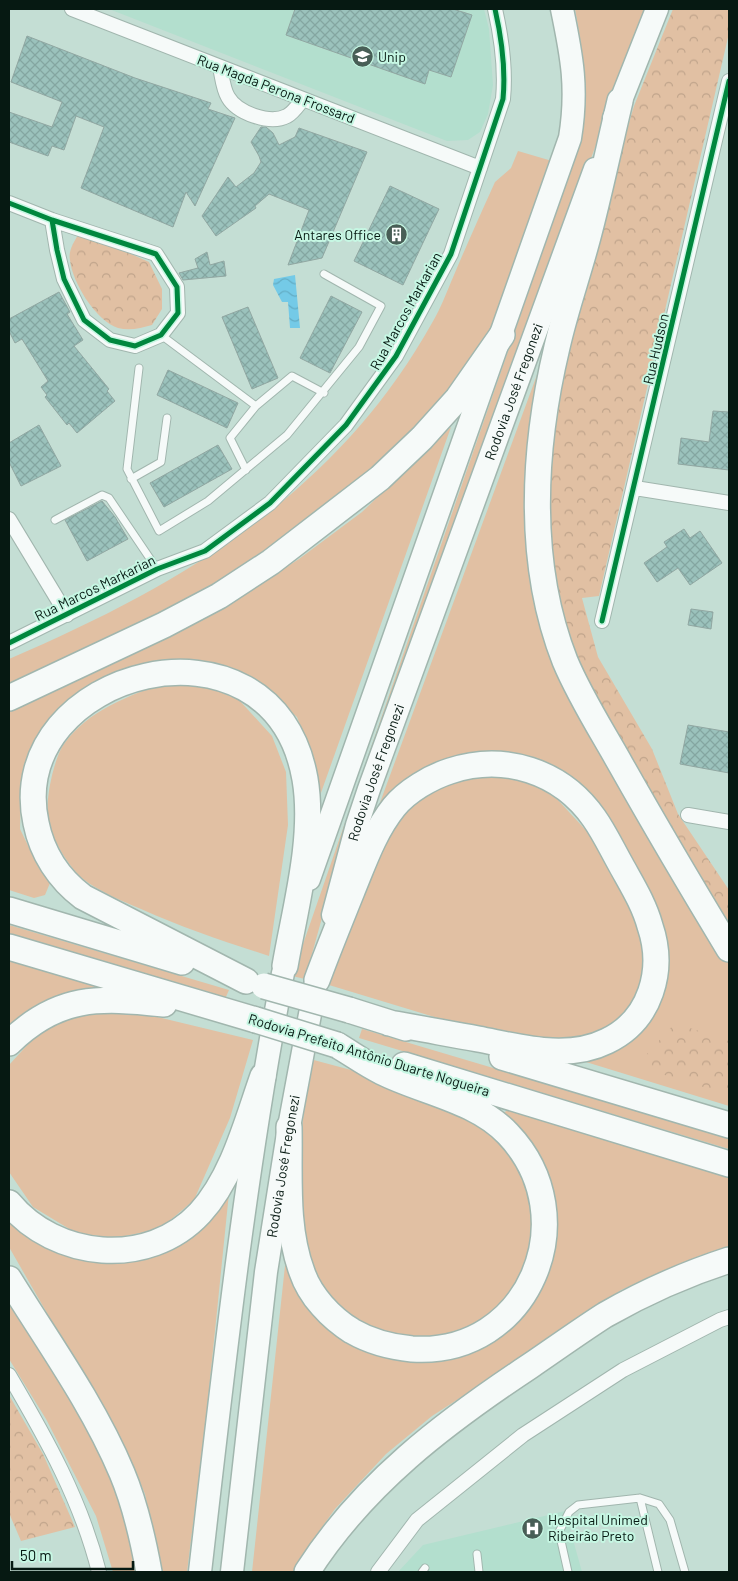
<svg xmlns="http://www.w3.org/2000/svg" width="738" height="1581" font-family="Barlow,sans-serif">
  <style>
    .built { fill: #b3dfce }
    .grass { fill: #e1c0a3 }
    .forest { fill: url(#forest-crowns) }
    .water { fill: url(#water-waves) }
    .building { fill: url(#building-cross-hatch); stroke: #91a7a2 }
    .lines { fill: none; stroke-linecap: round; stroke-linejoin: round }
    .service-casing { stroke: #a1b6ae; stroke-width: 9 }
    .minor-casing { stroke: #a1b6ae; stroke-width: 16 }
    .trunk-casing { stroke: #a1b6ae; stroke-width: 25 }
    .motorway-casing { stroke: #a1b6ae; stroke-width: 28 }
    .service { stroke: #f6faf9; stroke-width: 7 }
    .minor { stroke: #f6faf9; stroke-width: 14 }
    .trunk { stroke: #f6faf9; stroke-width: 22 }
    .motorway { stroke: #f6faf9; stroke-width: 25 }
    .motorway-bridge-casing { stroke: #a1b6ae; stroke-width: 28; stroke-linecap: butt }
    .motorway-bridge { stroke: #f6faf9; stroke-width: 25 }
    .cycleway-casing { stroke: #c6f7e3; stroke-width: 8 }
    .cycleway { stroke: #00873e; stroke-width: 5 }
    .labels { text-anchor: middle; stroke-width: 4; stroke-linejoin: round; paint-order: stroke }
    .poi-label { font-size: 14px; fill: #061912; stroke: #c6f7e3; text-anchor: start }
    .street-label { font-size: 14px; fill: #061912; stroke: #c6f7e3 }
  </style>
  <defs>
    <pattern id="forest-crowns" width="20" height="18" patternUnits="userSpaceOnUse" patternTransform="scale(1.25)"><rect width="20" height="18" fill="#e1c0a3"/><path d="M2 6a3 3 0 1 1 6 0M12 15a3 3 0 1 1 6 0" fill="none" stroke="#c0a48b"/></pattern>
    <pattern id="water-waves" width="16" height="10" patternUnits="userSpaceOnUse" patternTransform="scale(1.25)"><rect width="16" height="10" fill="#74cae7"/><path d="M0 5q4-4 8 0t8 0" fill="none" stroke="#63adc5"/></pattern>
    <pattern id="building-cross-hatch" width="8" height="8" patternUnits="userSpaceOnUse" patternTransform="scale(1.25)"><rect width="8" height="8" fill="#9bc2bc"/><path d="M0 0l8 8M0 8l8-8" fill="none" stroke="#84a6a1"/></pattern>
  </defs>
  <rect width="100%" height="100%" fill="#c4ded4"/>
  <path class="built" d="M109,9H484L489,29L493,85L488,114L480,132L468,140L447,141Z
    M565,1511L582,1572H398L423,1545Z"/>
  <path class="grass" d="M575,9H645L340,853L305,979L292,976L579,146C591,101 583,54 575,9Z
    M518,151L552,161L489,344L468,373L383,462L265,560L9,693V659C182,585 337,493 432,323C441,308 447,291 454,275C467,244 481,213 495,182L511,168Z
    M556,323L529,503L729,960V1106L586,1062L612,1053L632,1039L659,987L606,826L485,756L374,819Z
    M451,427L317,804L313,760L297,717L256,681L217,665L176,663L46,730L21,782L20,829L39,868L50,883L45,895L34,898L9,890V708L238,598L299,559L362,512Z
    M167,682L196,685L218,691L239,700L272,736L286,772L288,825L269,956C226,942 183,928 141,909C122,901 100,892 83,879C69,868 50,836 48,818C45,800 54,758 64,744C87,711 130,695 167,682Z
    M490,775L512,777L537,786L557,799L594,839L640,922L645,981L624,1021L582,1043H520L329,985L362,877L413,800L463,778Z
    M9,925L229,990L225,999L9,936Z
    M9,960L98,986L102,990L9,1032Z
    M85,1013L145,1014L253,1040L230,1118L194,1200L160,1229L115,1238L76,1233L33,1207L9,1172V1065L42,1029Z
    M362,1029L729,1138V1149L359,1038Z
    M310,1059L366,1074L489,1126L531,1187V1264L497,1316L422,1344L348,1322L306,1263L299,1154Z
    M510,1109L729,1176V1246L699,1256L621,1290L564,1331L432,1416L386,1454L335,1509L300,1558L294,1572H252L288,1238L304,1296L427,1355L523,1312L546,1278L555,1243L553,1201L540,1157L507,1121L503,1113Z
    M229,1193L205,1429L187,1572H161L145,1494L129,1456L9,1247V1217L40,1245L86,1260L122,1259Z
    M9,1290L108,1458L144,1572H113L96,1516L46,1419L9,1359Z"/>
  <path class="forest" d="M673,9H729V33L599,596L582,598L598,657L652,749L678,814L729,890V922L701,881L570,660L546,546L555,401L591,251L634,106Z
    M78,235L93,237L149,262L162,289V309L152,325C141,328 130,331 118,328C96,321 72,282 70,260C68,251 74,242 78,235Z
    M675,1023L729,1041V1095L636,1066Z
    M9,1395L43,1454L75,1527L21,1541L9,1513Z"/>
  <path class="water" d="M295,275L300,328H290L288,302H282L273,285L274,279Z"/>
  <path class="building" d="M295,9H453L472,15L451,77L429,70L425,84L286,35Z
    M27,36L135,78L211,103L208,109L235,118L195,206L186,192L173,227L81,188L104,127L76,116L64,150L52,146L48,156L9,142V112L52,127L62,102L11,82Z
    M261,127H266L273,133L279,145L295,137L299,128L367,152L322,258L288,265L309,210L269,194L255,206L256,208L216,236L202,216L228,177L236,187L254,173L261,162L259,156L251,142Z
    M390,186L439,209L403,285L354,261Z
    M207,252L210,265L224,261L226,276L183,280L179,273L198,268L195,259Z
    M59,292L70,312L67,314L83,340L74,346L109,389L107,391L115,401L77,433L69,423L67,425L45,397L47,395L41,387L48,381L22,339L15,343L9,331V319Z
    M331,296L362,312L330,373L300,358Z
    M248,307L278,378L252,389L222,317Z
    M168,370L238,403L227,428L157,395Z
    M713,411L729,412V470L678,464L681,438L709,442Z
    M39,425L61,466L21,486L9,462V443Z
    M218,445L232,469L164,507L150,483Z
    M102,501L115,517L128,539L87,561L65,520Z
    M684,529L690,538L700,531L722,563L690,585L678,568L657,582L644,563L667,547L664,542Z
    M691,609L713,612L711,629L688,625Z
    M688,725L729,732V773L680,764Z"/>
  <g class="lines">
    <defs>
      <path id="service" d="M161,335L256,406
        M139,368L127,469L159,531L208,501L287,435L359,347L381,306L324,274
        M246,470L230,438L256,406L292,376L324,393
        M131,479L161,462L167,418
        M55,520L102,495L109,498L157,569
        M640,1498L658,1572
        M477,1554L479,1572
        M422,1572L425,1568
        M568,1572L559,1532L569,1512L578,1505L640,1498L659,1504L670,1520L685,1572"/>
      <path id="minor" d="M72,9L480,168
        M220,67C222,76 223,89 228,97C237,113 270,125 287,116C293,113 299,104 303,99
        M9,203L52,220L156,254L177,287L178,313L161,335L135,346L110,340L84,320L64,279L57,250L52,220
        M635,488L729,503
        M9,519L67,615
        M602,621L729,81
        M9,643L157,569L205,551L270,503L346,425L396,356L451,254L503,99C506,68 502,40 495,9
        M688,815L729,822
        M9,1375C46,1438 81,1500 99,1572
        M378,1572L417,1520L523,1435L623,1370L720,1320L729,1317"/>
      <g id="trunk">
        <path d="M614,118L657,9"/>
        <path d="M309,879L570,138C578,89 572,57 562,9"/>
        <path id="s1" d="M333,915L357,825L369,789L595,169"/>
        <path d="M200,1572C223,1372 245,1171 283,973"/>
        <path id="s2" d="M232,1572L266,1272L289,1127L316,982"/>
      </g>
      <path id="motorway" d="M620,101C610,143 601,186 590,229C580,269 566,307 557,347C533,448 526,562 565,661C580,697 602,731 621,765C656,827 692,888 729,949
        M9,698L164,625L219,596L271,562L380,478L422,438L458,398L502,335
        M9,910L182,962
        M9,947L256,1020
        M317,980C328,950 340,921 352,891C364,862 374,832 394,807C407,791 431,777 450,771C504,753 561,771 594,818C604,832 612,849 621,865C632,885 644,904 650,926C665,970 651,1020 607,1041C567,1061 520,1047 478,1039C449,1034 419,1028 389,1023
        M246,981L83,897C59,879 42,853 36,823C3,671 273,598 305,779C315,838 295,908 285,966
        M349,1010L406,1028
        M9,1043C58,995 99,997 164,1004
        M502,1057L729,1125
        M404,1065L729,1164
        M289,1127C290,1174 285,1227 302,1272C310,1296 331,1318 352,1331C371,1342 391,1347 412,1349C529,1357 587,1217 508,1134C476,1100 422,1092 382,1072C366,1064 352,1054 337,1045
        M9,1203C55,1259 148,1269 200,1213C233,1177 247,1121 263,1076
        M9,1279C48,1342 93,1404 122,1473C135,1504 143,1539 149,1572
        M307,1572C363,1484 444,1423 530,1366C555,1349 580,1331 605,1315C645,1292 686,1274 729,1260"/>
    </defs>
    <use href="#service" class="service-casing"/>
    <use href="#minor" class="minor-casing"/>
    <use href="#trunk" class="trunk-casing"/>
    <use href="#motorway" class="motorway-casing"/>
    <use href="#service" class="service"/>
    <use href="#minor" class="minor"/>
    <use href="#trunk" class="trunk"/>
    <use href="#motorway" class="motorway"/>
    <defs>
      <path id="motorway-bridge" d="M264,986L349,1010
        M256,1020L337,1045"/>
    </defs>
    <use href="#motorway-bridge" class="motorway-bridge-casing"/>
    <use href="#motorway-bridge" class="motorway-bridge"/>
    <defs>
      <path id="cycleway" d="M9,203L52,220L156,254L177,287L178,313L161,335L135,346L110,340L84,320L64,279L57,250L52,220
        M602,621L729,81
        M9,643L157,569L205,551L270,503L346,425L396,356L451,254L503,99C506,68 502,40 495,9"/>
    </defs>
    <use href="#cycleway" class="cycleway-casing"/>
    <use href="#cycleway" class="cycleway"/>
  </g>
  <defs>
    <symbol id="university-disc" viewBox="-11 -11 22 22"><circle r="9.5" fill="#485e56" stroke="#c6f7e3"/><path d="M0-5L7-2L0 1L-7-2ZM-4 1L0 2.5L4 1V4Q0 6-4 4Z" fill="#fff"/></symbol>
    <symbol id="building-disc" viewBox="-11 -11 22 22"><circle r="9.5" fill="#485e56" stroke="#c6f7e3"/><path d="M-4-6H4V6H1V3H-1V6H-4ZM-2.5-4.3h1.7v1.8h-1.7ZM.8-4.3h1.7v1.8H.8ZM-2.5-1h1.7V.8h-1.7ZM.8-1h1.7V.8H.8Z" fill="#fff"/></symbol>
    <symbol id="hospital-disc" viewBox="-11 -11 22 22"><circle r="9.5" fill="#485e56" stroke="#c6f7e3"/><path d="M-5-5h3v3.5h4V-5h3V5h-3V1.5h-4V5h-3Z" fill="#fff"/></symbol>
  </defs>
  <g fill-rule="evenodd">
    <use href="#university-disc" x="350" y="44" width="25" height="25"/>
    <use href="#building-disc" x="384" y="222" width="25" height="25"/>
    <use href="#hospital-disc" x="520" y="1516" width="25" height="25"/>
  </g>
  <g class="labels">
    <g class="poi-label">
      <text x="378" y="62">Unip</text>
      <text x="381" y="240" text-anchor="end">Antares Office</text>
      <text x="548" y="1525">Hospital Unimed<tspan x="548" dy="16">Ribeirão Preto</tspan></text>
    </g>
    <g class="street-label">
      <text transform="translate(276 89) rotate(21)" y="5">Rua Magda Perona Frossard</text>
      <text transform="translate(406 311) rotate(-61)" y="5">Rua Marcos Markarian</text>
      <text transform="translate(656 349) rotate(-77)" y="5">Rua Hudson</text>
      <text dy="5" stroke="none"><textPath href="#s1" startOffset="554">Rodovia José Fregonezi</textPath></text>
      <text transform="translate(95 588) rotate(-26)" y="5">Rua Marcos Markarian</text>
      <text dy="5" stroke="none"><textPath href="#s1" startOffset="149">Rodovia José Fregonezi</textPath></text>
      <text transform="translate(369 1055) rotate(17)" y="5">Rodovia Prefeito Antônio Duarte Nogueira</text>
      <text dy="5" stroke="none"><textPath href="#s2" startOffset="409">Rodovia José Fregonezi</textPath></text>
    </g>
  </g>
  <rect width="738" height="1581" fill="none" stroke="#061912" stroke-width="20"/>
  <path d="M12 1561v8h121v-8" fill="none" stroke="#061912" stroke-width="2.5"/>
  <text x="20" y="1561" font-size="15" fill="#061912" stroke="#c6f7e3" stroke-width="4" paint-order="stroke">50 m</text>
</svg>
